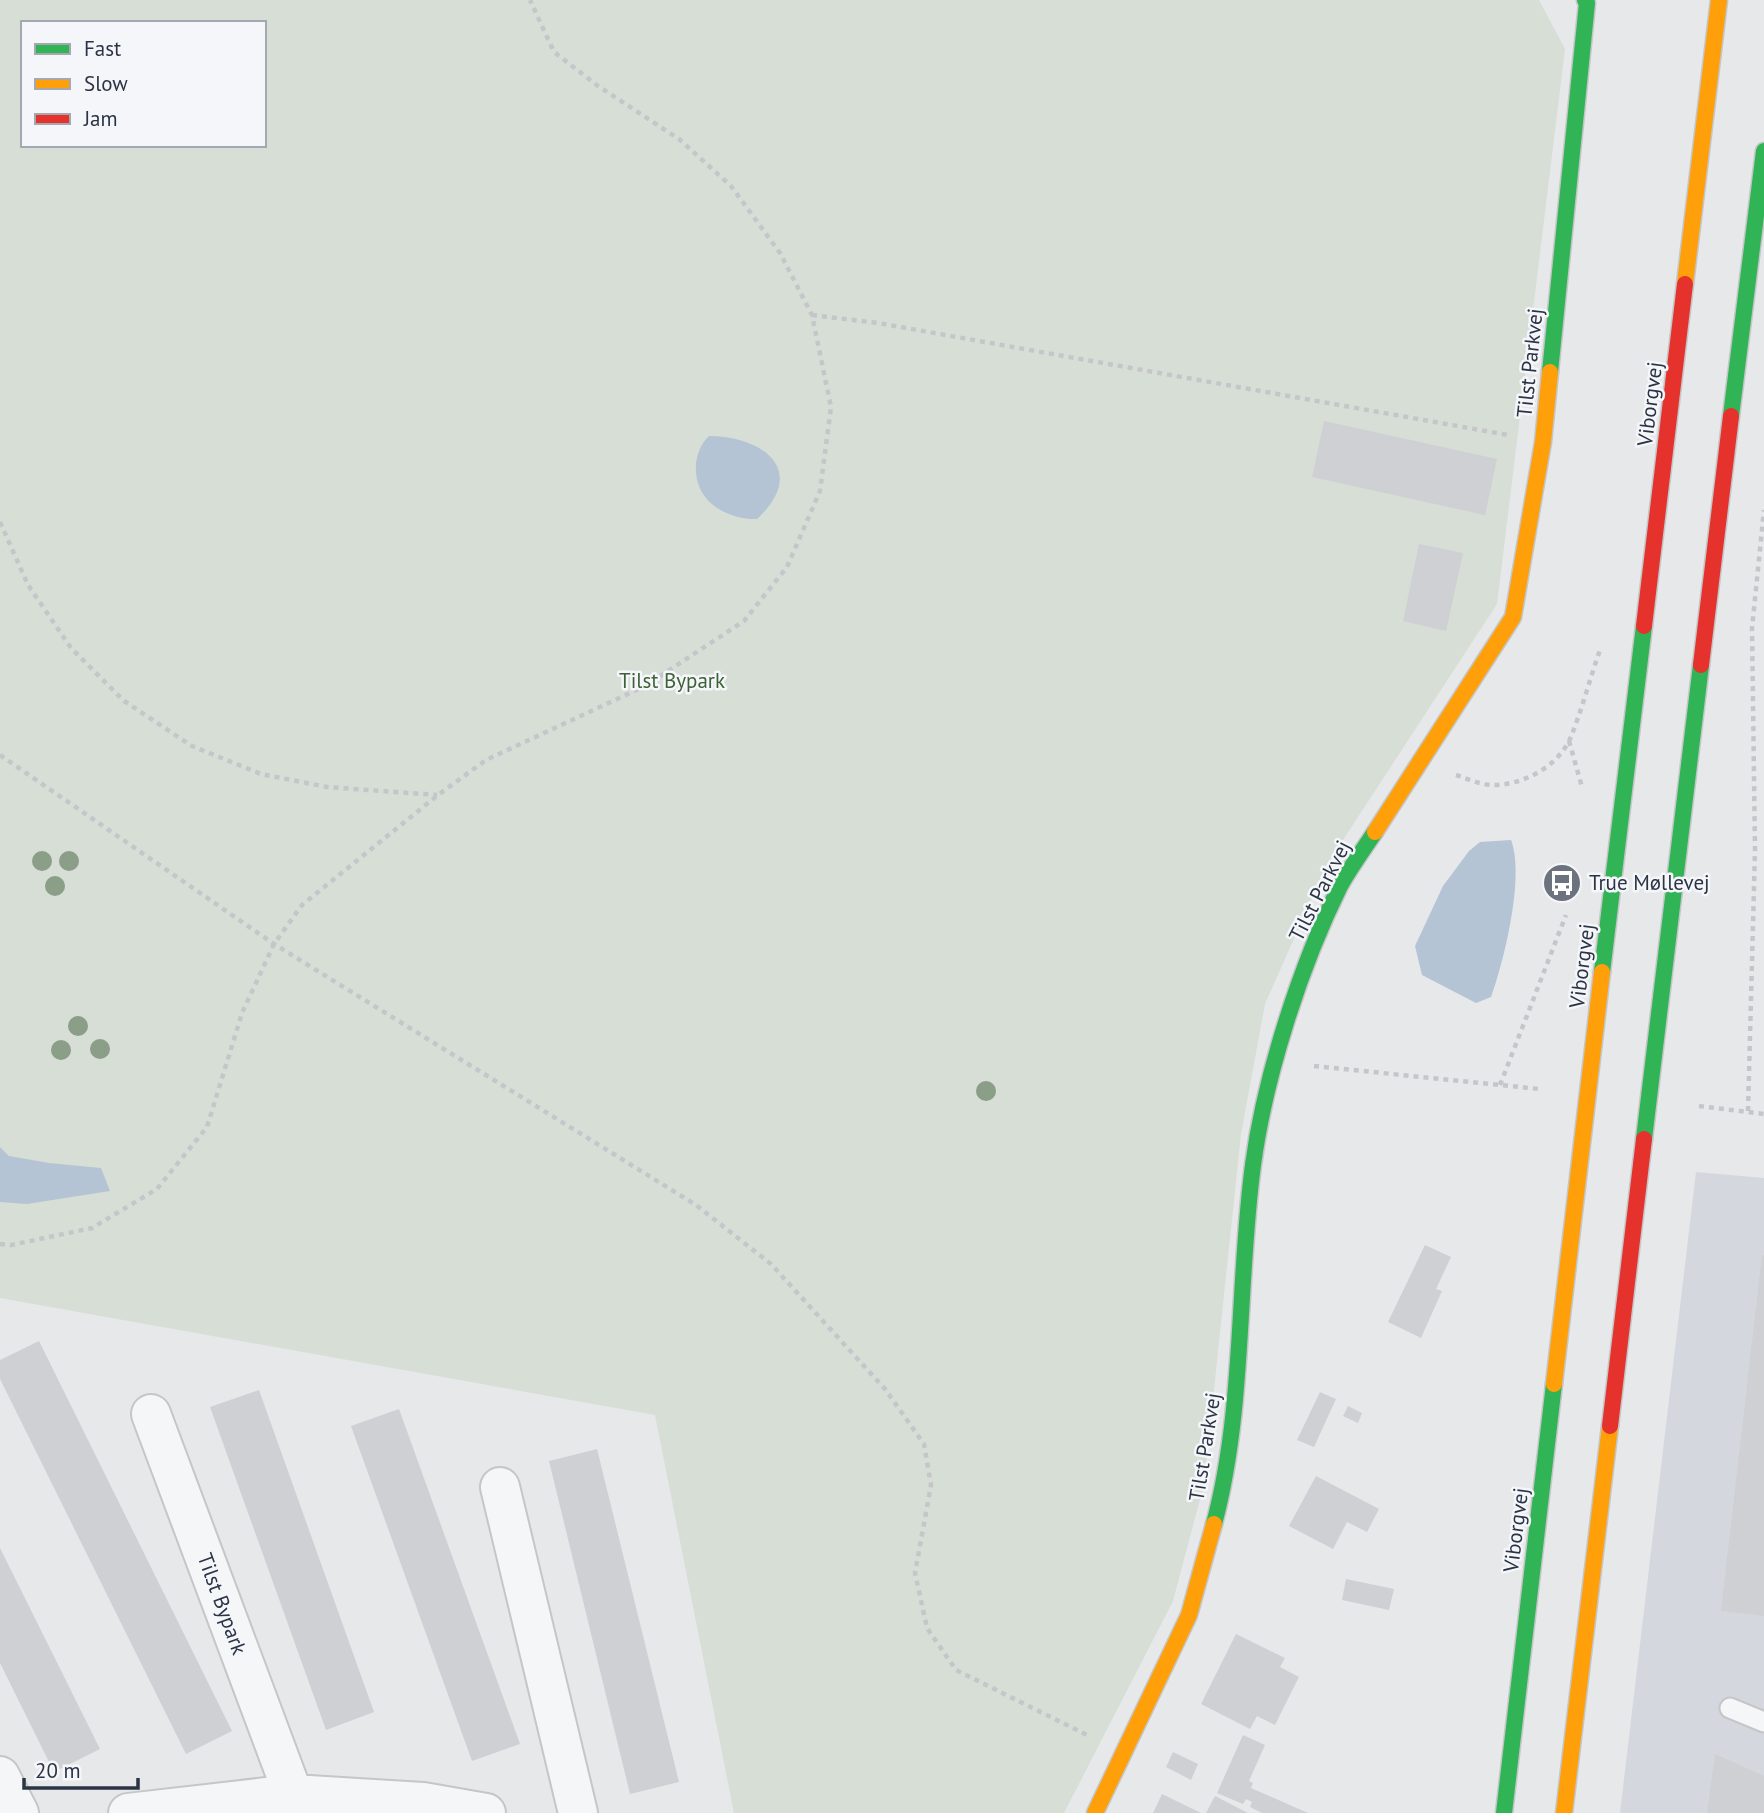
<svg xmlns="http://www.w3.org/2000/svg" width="1764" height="1813" font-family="'PT Sans',sans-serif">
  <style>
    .built { fill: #d4d7dd }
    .green { fill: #d6ded6; fill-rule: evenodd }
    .water { fill: #b4c4d5 }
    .building { fill: #ced0d3 }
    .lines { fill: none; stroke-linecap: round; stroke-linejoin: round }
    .lane-casing { stroke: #c4c6c8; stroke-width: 23 }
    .street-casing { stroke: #c4c6c8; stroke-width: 42 }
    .fast-casing { stroke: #c4c6c8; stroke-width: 19 }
    .slow-casing { stroke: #c4c6c8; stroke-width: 19 }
    .jam-casing { stroke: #c4c6c8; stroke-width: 19 }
    .path { stroke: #c5c6ca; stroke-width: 4.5; stroke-dasharray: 5 5; stroke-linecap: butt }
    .lane { stroke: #f5f6f7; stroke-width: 19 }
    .street { stroke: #f5f6f7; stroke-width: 38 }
    .fast { stroke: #30b455; stroke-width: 16 }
    .slow { stroke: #ff9f0a; stroke-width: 16 }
    .jam { stroke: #e5322d; stroke-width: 16 }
    .tree { fill: #8a9e88 }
    .labels { text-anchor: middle; stroke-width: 5; stroke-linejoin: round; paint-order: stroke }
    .street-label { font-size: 21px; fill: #2b3445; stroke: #f4f6f9 }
    .park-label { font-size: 21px; fill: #3f6138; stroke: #f4f6f9 }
    .poi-label { font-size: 21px; fill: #2b3445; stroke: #f4f6f9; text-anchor: start }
  </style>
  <rect width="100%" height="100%" fill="#e6e8ea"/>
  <path class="built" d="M1696,1172L1764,1178V1813H1620Z"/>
  <path class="green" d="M0,0H1539L1565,49L1497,604L1326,866L1265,1004L1241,1134L1204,1484L1173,1601L1064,1813H734L655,1415L0,1298ZM23,23H264V145H23Z"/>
  <path class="water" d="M709,436C763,436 809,471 757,519C740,520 717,512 706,498C691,480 693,451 709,436Z
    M1511,840C1525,876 1504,961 1491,997L1476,1003L1422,975L1415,946L1443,886L1469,851L1480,842Z
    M0,1147L9,1156L49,1163L101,1168L110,1191L27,1204L0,1202Z"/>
  <path class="building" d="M1324,421L1497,459L1485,515L1312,477Z
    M1419,544L1463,553L1446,631L1403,621Z
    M1425,1245L1451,1257L1436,1289L1442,1291L1421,1338L1388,1322Z
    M1762,1255H1764V1616L1721,1611Z
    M39,1341L232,1731L186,1754L0,1379V1360Z
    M259,1390L374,1712L326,1730L210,1407Z
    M1320,1392L1336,1399L1314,1447L1297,1440Z
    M1348,1406L1362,1413L1358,1423L1343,1416Z
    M399,1409L520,1744L472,1761L351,1426Z
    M597,1449L679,1782L630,1794L549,1461Z
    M1316,1476L1379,1509L1367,1532L1347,1522L1333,1549L1289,1526Z
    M0,1548L100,1749L54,1772L0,1663Z
    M1346,1579L1394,1589L1389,1610L1342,1600Z
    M1236,1634L1285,1658L1280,1667L1299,1677L1275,1725L1257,1716L1250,1729L1201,1704Z
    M1243,1735L1265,1745L1249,1781L1253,1783L1251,1788L1308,1813H1262L1250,1807L1252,1802L1246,1799L1243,1804L1217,1793Z
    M1173,1752L1198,1764L1191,1780L1166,1767Z
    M1715,1754L1764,1776V1813H1707Z
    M1162,1794L1201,1813H1153Z
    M1215,1796L1248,1813H1206Z"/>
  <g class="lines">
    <defs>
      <path id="lane" d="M1730,1708L1764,1722"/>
      <path id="street" d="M151,1414L293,1794
        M500,1487L578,1813
        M0,1776L19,1813
        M128,1813L293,1794L423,1802L486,1813"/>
      <path id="fast" d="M1550,372L1587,3L1585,0
        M1731,416L1764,151
        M1602,972L1644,626
        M1644,1139L1701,665
        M1214,1524C1245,1408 1237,1284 1253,1165C1265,1076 1300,967 1340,886C1350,868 1363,850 1375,832
        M1504,1813L1554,1384"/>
      <path id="slow" d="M1685,284L1719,0
        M1375,832L1513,617L1543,442L1550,372
        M1554,1384L1602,972
        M1095,1813L1189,1615L1214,1524
        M1564,1813L1610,1426"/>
      <path id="jam" d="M1644,626L1685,284
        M1701,665L1731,416
        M1610,1426L1644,1139"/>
    </defs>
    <use href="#lane" class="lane-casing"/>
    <use href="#street" class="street-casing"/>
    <use href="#fast" class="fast-casing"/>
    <use href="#slow" class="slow-casing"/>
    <use href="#jam" class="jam-casing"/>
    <path class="path" d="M812,315L878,323L1508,435
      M0,522L28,585L71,648L124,701L192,746L261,774L327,787L437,795
      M1569,741L1582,787
      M0,755L274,944L696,1205L771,1264L885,1389L924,1444L931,1485L915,1573L927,1628L956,1670L1089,1736
      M1456,775C1468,779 1481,785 1493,785C1523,785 1557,767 1570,739C1581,713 1590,678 1600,650
      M1314,1066L1539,1089
      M1500,1085L1566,915
      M1699,1106L1764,1114
      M1748,1111L1755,850L1752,628L1764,510
      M0,1244L11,1245L92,1228L157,1189L207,1127L242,1013L274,944L302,905L438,795L486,760L645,686L744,621L787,567L820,491L831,407L812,315L780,253L731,186L679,139L598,86L554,52L530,0"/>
    <use href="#lane" class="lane"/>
    <use href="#street" class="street"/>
    <use href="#fast" class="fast"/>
    <use href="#slow" class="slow"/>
    <use href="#jam" class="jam"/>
  </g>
  <g class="tree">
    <circle cx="42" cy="861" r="10"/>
    <circle cx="69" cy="861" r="10"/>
    <circle cx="55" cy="886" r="10"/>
    <circle cx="78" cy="1026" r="10"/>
    <circle cx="100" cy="1049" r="10"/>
    <circle cx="61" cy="1050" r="10"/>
    <circle cx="986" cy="1091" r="10"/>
  </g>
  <defs>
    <symbol id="bus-disc" viewBox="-11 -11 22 22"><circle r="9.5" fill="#6c737f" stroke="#f4f6f9"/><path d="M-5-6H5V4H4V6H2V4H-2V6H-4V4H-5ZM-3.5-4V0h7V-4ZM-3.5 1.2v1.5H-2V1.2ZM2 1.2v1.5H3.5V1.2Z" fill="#fff"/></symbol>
  </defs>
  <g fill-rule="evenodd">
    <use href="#bus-disc" x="1540" y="861" width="44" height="44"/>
  </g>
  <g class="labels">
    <g class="street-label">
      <text transform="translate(1530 363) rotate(-84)" y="7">Tilst Parkvej</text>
      <text transform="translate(1650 404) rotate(-83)" y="7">Viborgvej</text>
      <text transform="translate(1320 891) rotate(-63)" y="7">Tilst Parkvej</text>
      <text transform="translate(1582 966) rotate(-83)" y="7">Viborgvej</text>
      <text transform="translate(1205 1447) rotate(-81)" y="7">Tilst Parkvej</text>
      <text transform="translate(1516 1530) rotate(-83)" y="7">Viborgvej</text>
      <text transform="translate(222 1604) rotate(70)" y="7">Tilst Bypark</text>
    </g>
    <g class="park-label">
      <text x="672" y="688">Tilst Bypark</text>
    </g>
    <g class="poi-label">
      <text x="1589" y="890">True Møllevej</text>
    </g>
  </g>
  <rect x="21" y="21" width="245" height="126" fill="#f4f6f9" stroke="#a4a8b1" stroke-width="2"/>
  <rect x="35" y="44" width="35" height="10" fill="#30b455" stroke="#a4a8b1" stroke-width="2"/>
  <text x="84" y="56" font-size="21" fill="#2b3445">Fast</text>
  <rect x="35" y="79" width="35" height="10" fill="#ff9f0a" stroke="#a4a8b1" stroke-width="2"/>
  <text x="84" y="91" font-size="21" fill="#2b3445">Slow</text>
  <rect x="35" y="114" width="35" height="10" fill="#e5322d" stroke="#a4a8b1" stroke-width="2"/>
  <text x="84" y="126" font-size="21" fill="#2b3445">Jam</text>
  <path d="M24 1778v10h114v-10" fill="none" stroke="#2b3445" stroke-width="3.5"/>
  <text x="35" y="1778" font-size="21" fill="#2b3445" stroke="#f4f6f9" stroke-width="5" paint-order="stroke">20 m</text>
</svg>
